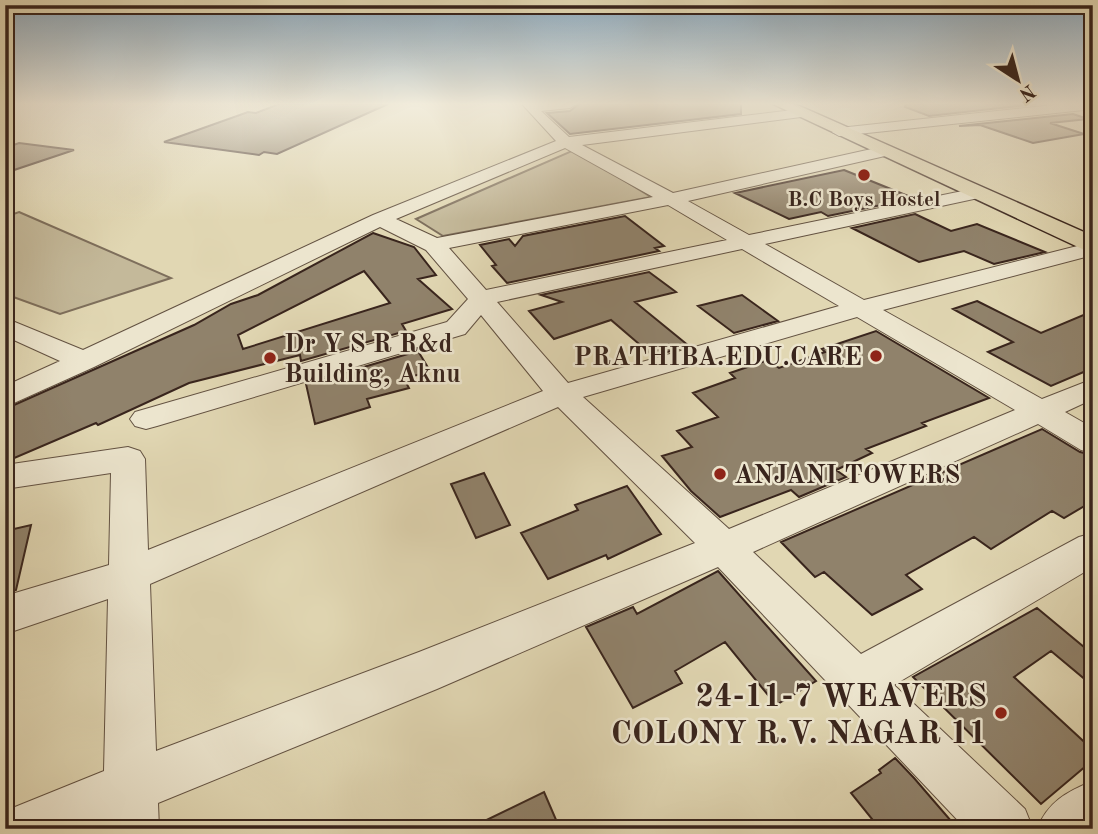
<svg xmlns="http://www.w3.org/2000/svg" width="1098" height="834" font-family="'Old Standard TT',serif">
  <style>
    .green { fill: #c4b99a; stroke: #7e6f5c; stroke-width: 2 }
    .building { fill: #90826b; stroke: #39251d; stroke-width: 2; fill-rule: evenodd }
    .lines { fill: none; stroke-linecap: round; stroke-linejoin: round }
    .minor-casing { stroke: #635242; stroke-width: 2 }
    .major-casing { stroke: #39251d; stroke-width: 3 }
    .minor { fill: #ece5ce; fill-rule: evenodd }
    .major { fill: #e1d7b3; fill-rule: evenodd }
    .poi-dot { fill: #8f2418; stroke: #ece5ce; stroke-width: 2.5 }
    .labels { text-anchor: middle; stroke-width: 5; stroke-linejoin: round; paint-order: stroke }
    .far-poi-label { font-size: 21px; font-weight: bold; fill: #39251d; stroke: #ece5ce }
    .poi-label { font-size: 26px; font-weight: bold; fill: #39251d; stroke: #ece5ce; text-anchor: start }
    .near-poi-label { font-size: 32px; font-weight: bold; fill: #39251d; stroke: #ece5ce; text-anchor: end }
  </style>
  <rect width="100%" height="100%" fill="#e1d7b3"/>
  <filter id="stains"><feTurbulence type="fractalNoise" baseFrequency=".00286" numOctaves="4"/><feColorMatrix values="0 0 0 0 .2 0 0 0 0 .09 0 0 0 0 .02 0 0 0 .5 -.17"/></filter>
  <radialGradient id="worn" r=".72"><stop offset=".6" stop-color="#630" stop-opacity="0"/><stop offset="1" stop-color="#630" stop-opacity=".3"/></radialGradient>
  <path class="green" d="M574,150L651,197L443,236L416,219Z
    M19,212L171,278L60,314L5,294V217Z"/>
  <path class="building" d="M279,104H388L277,154L264,152L259,155L164,142L248,112L256,113Z
    M579,104H741V114L570,134L547,113L570,111Z
    M906,104H1036L929,116L905,107Z
    M1073,114L1088,119L1050,123L1084,134L1033,143L980,125L959,126Z
    M19,143L74,150L5,173V148Z
    M844,170L908,196L886,200L891,203L828,216L821,212L789,219L735,193Z
    M915,214L951,231L977,224L1045,252L994,264L964,251L919,262L852,228Z
    M625,216L664,246L655,248L659,251L507,283L492,266L496,265L480,245L509,239L515,246L523,236Z
    M373,233L414,247L436,275L418,279L452,309L402,324L406,331L301,361L300,355L189,383L98,425L96,423L5,462V409L194,325L231,304L258,295ZM364,271L390,303L243,349L238,335Z
    M649,272L676,292L635,302L689,346L653,356L611,320L554,339L529,311L562,302L541,295Z
    M742,295L778,321L734,333L698,306Z
    M977,301L1041,333L1093,311V368L1051,386L988,352L1013,342L953,309Z
    M876,331L989,398L922,423L926,426L866,449L872,453L836,470L846,477L799,497L791,490L720,517L691,491L662,456L692,447L677,431L718,417L693,393L735,378L730,373L768,360L779,368L825,352L822,349Z
    M418,351L430,371L404,379L409,388L367,399L370,407L315,424L306,384Z
    M1042,429L1080,452L1093,455V501L1064,518L1052,511L991,549L974,537L906,575L922,589L872,615L824,572L815,577L781,542Z
    M484,473L510,525L476,538L451,484Z
    M627,486L661,534L608,559L606,555L548,579L521,533L578,510L575,505Z
    M31,525L16,590L5,593V531Z
    M718,571L816,681L776,705L725,642L675,671L682,683L633,708L586,627L633,607L637,614Z
    M1037,608L1084,647L1093,642V686L1051,651L1014,677L1093,750V760L1041,804L913,677Z
    M895,758L914,778L958,829H880L851,793L881,773L879,770Z
    M544,792L560,829H468Z"/>
  <g class="lines">
    <defs>
      <path id="minor" d="M522,104H576L570,108L541,111L569,137L801,109L808,113L801,117L582,145L673,193L885,146L893,151L885,156L688,201L749,235L977,188L983,189L986,193L983,197L765,244L864,300L1093,242V255L883,310L1042,399L1093,379V399L1065,412L1093,428V453L1081,450L1038,424L753,552L861,654L1079,537L1093,533V567L894,685L1025,809L1033,829H966L718,567L437,689L158,803L159,829H103V826L96,829H5L10,809L104,771L108,599L5,634V596L109,565L111,473L5,489V465L128,447L140,451L145,459L148,550L543,391L481,315L465,334L157,426L146,429L135,426L130,419L135,412L447,322L468,299L426,250L380,227L94,367L5,407V386L60,361L5,336V318L83,350L373,215L556,141ZM565,148L653,197L437,238L396,219ZM668,205L727,240L486,290L449,248ZM742,249L839,306L568,383L497,302ZM857,317L1015,410L729,529L583,397ZM558,407L695,543L419,652L156,751L150,584Z
        M1063,104H1093V109L839,136L832,132L839,128Z
        M1093,781V829H1037C1048,802 1066,792 1093,781Z"/>
      <path id="major" d="M773,104H795L1093,236V254Z"/>
    </defs>
    <use href="#minor" class="minor-casing"/>
    <use href="#major" class="major-casing"/>
    <use href="#minor" class="minor"/>
    <use href="#major" class="major"/>
  </g>
  <linearGradient id="sky" x2="0" y2="1"><stop stop-color="#8eaabe"/><stop offset="0.47" stop-color="#f2eddd"/><stop offset="1" stop-color="#f2eddd" stop-opacity="0"/></linearGradient>
  <rect width="1098" height="221" fill="url(#sky)"/>
  <g class="poi-dot">
    <circle cx="864" cy="175" r="7"/>
    <circle cx="876" cy="356" r="7"/>
    <circle cx="270" cy="358" r="7"/>
    <circle cx="720" cy="474" r="7"/>
    <circle cx="1001" cy="713" r="7"/>
  </g>
  <g class="labels">
    <g class="far-poi-label">
      <text x="864" y="206">B.C Boys Hostel</text>
    </g>
    <g class="poi-label">
      <text x="284" y="352">Dr Y S R R&amp;d<tspan x="284" dy="30">Building, Aknu</tspan></text>
      <text x="862" y="365" text-anchor="end">PRATHIBA.EDU.CARE</text>
      <text x="734" y="483">ANJANI TOWERS</text>
    </g>
    <g class="near-poi-label">
      <text x="987" y="706">24-11-7 WEAVERS<tspan x="987" dy="37">COLONY R.V. NAGAR 11</tspan></text>
    </g>
  </g>
  <rect width="1098" height="834" fill="none" stroke="#e1d7b3" stroke-width="28"/>
  <rect x="7" y="7" width="1084" height="820" fill="none" stroke="#39251d" stroke-width="3.5"/>
  <rect x="14" y="14" width="1070" height="806" fill="none" stroke="#39251d" stroke-width="2"/>
  <g transform="translate(1018 80) rotate(144)" stroke="#ece5ce" stroke-width="5" paint-order="stroke">
  <path d="M0-5L12 26L0 18L-12 26Z" fill="#39251d"/>
  <text y="-10" font-size="19" font-weight="bold" text-anchor="middle" fill="#39251d">N</text>
  </g>
  <rect width="100%" height="100%" filter="url(#stains)"/>
  <rect width="100%" height="100%" fill="url(#worn)"/>
</svg>
